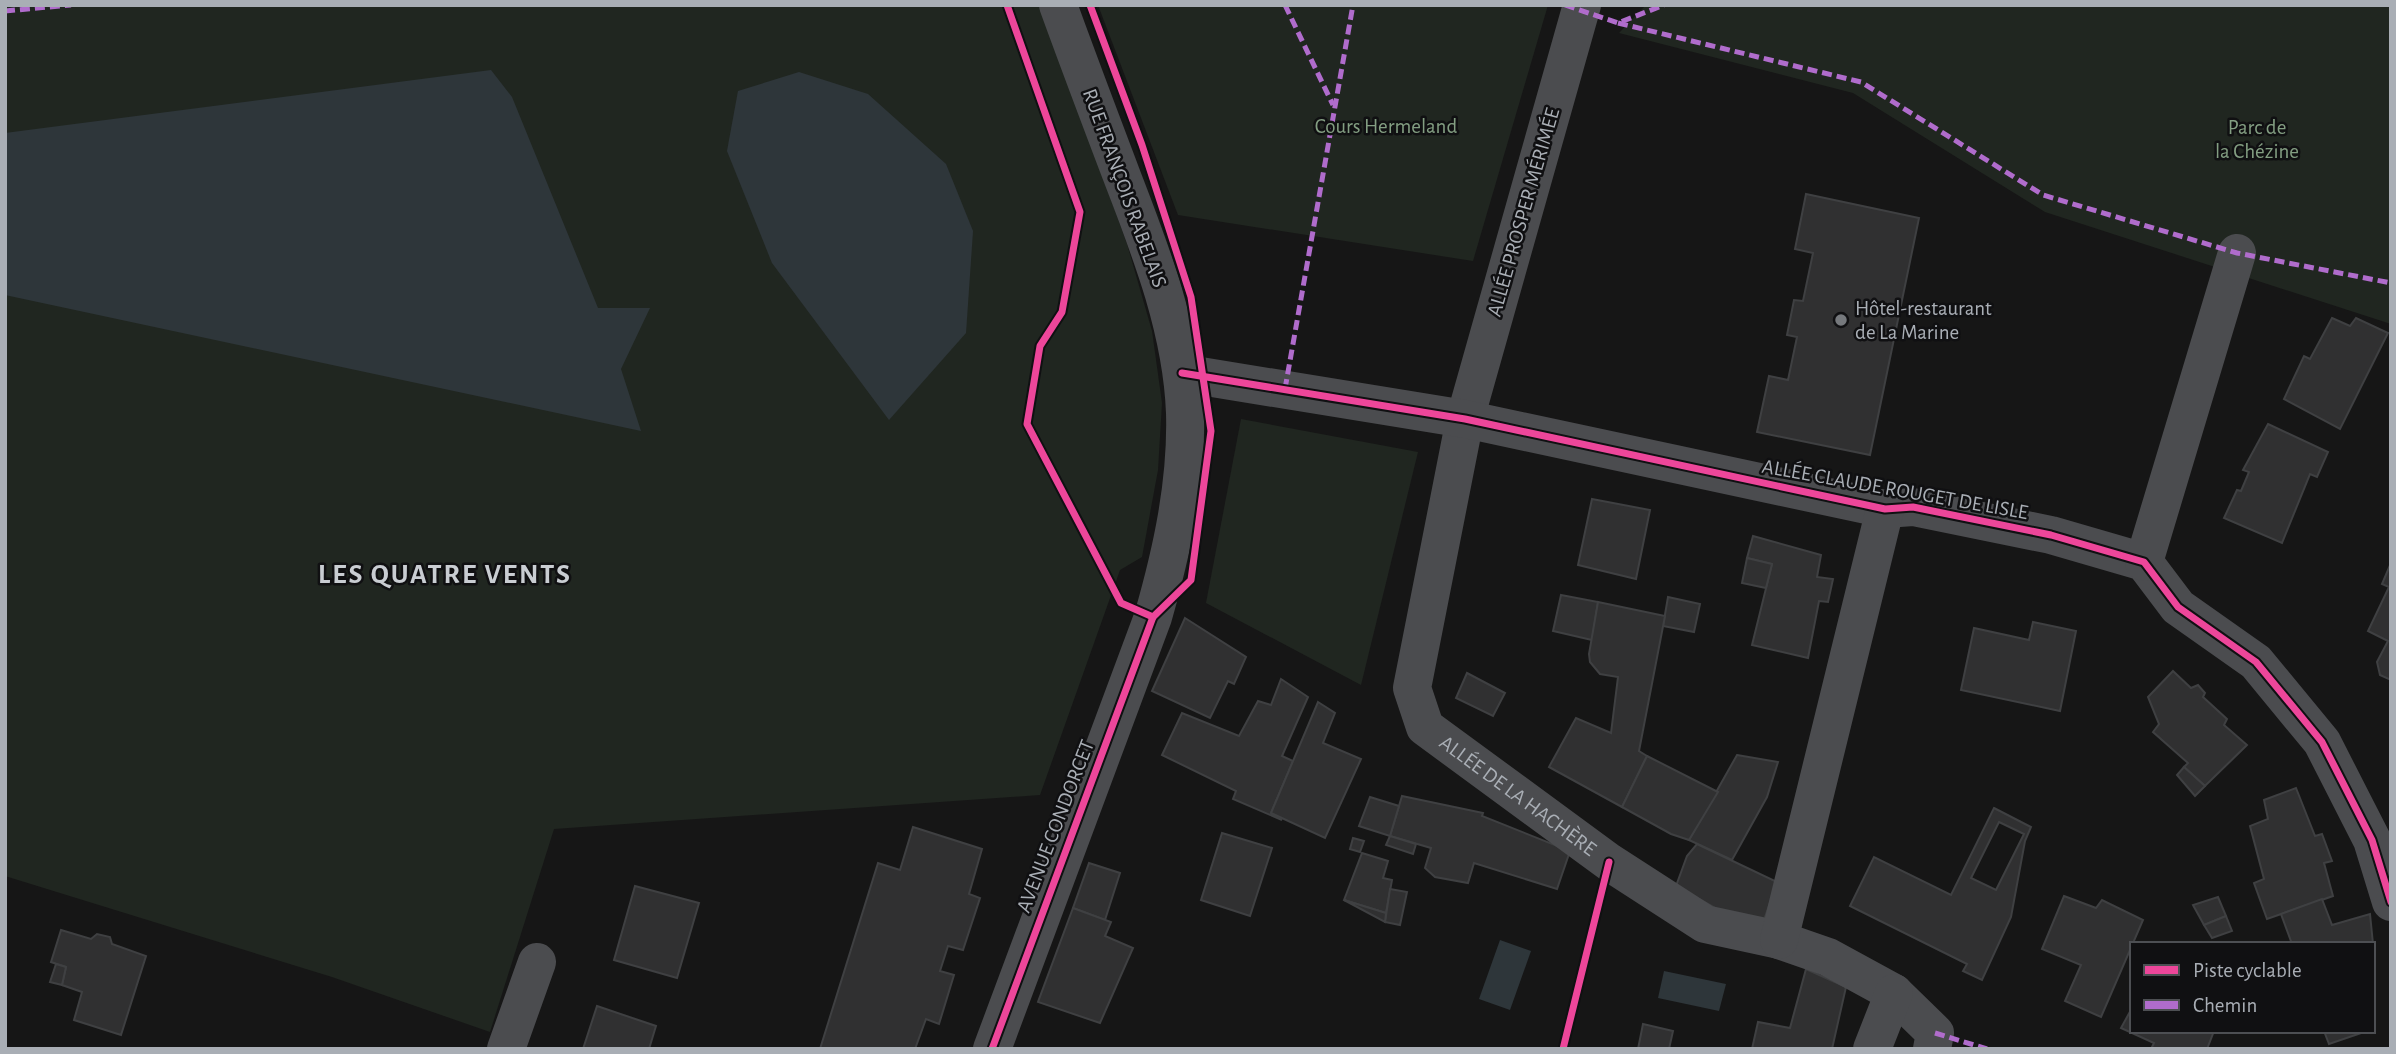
<svg xmlns="http://www.w3.org/2000/svg" width="2396" height="1054" font-family="'Alegreya Sans',sans-serif">
<rect width="100%" height="100%" fill="#161616"/>
<g fill="#202620">
<path d="M 5,5 L 1041,5 L 1127,244 L 1152,331 L 1162,403 L 1158,470 L 1142,557 L 1120,570 L 1040,795 L 554,829 L 490,1032 L 332,977 L 5,876 Z"/>
<path d="M 1098,5 L 1548,5 L 1473,261 L 1178,215 Z"/>
<path d="M 1646,5 L 2391,5 L 2391,324 L 2045,212 L 1853,93 L 1619,33 Z"/>
<path d="M 1241,419 L 1418,452 L 1361,685 L 1206,603 Z"/>
</g>
<g fill="#2e363a">
<path d="M 491,70 L 512,97 L 598,308 L 650,308 L 621,369 L 641,431 L 5,295 L 5,133 Z"/>
<path d="M 799,72 L 868,94 L 946,164 L 973,231 L 966,333 L 889,420 L 772,263 L 727,151 L 738,91 Z"/>
<path d="M 1500,940 L 1531,951 L 1510,1010 L 1479,999 Z"/>
<path d="M 1664,971 L 1726,984 L 1719,1011 L 1658,998 Z"/>
</g>
<g fill="#303031" stroke="#3f4042" stroke-width="2" fill-rule="evenodd">
<path d="M 1806,194 L 1919,218 L 1870,455 L 1757,432 L 1769,376 L 1788,380 L 1797,337 L 1787,335 L 1794,300 L 1803,301 L 1813,253 L 1795,249 Z"/>
<path d="M 2332,318 L 2350,326 L 2356,318 L 2388,333 L 2340,429 L 2284,399 L 2304,356 L 2310,359 Z"/>
<path d="M 2268,424 L 2328,452 L 2317,477 L 2310,474 L 2282,543 L 2224,518 L 2237,490 L 2241,491 L 2249,472 L 2243,470 Z"/>
<path d="M 1592,499 L 1650,510 L 1636,579 L 1578,565 Z"/>
<path d="M 1753,536 L 1821,555 L 1817,577 L 1833,579 L 1828,602 L 1819,601 L 1808,658 L 1752,645 L 1772,564 L 1747,558 Z"/>
<path d="M 1747,558 L 1772,564 L 1766,588 L 1742,583 Z"/>
<path d="M 2391,563 L 2391,680 L 2380,675 L 2377,662 L 2388,641 L 2368,631 L 2389,587 L 2382,584 Z"/>
<path d="M 1561,595 L 1598,602 L 1592,640 L 1553,631 Z"/>
<path d="M 1668,597 L 1700,604 L 1694,632 L 1663,626 Z"/>
<path d="M 1598,602 L 1665,616 L 1639,751 L 1647,756 L 1622,807 L 1549,767 L 1576,718 L 1611,733 L 1618,677 L 1600,674 L 1590,662 L 1589,654 Z"/>
<path d="M 1185,618 L 1246,657 L 1234,684 L 1228,681 L 1210,718 L 1152,691 Z"/>
<path d="M 2033,622 L 2076,631 L 2060,711 L 1961,690 L 1974,628 L 2029,640 Z"/>
<path d="M 2173,671 L 2191,688 L 2198,685 L 2205,693 L 2203,697 L 2227,719 L 2224,725 L 2247,745 L 2205,786 L 2184,767 L 2188,763 L 2153,732 L 2159,724 L 2148,697 Z"/>
<path d="M 1467,673 L 1505,693 L 1493,716 L 1456,698 Z"/>
<path d="M 1281,679 L 1308,697 L 1282,756 L 1293,761 L 1271,813 L 1282,820 L 1233,799 L 1236,791 L 1162,755 L 1182,713 L 1239,736 L 1258,701 L 1271,705 Z"/>
<path d="M 1318,702 L 1335,713 L 1323,743 L 1361,759 L 1325,838 L 1271,813 Z"/>
<path d="M 1737,755 L 1778,762 L 1767,797 L 1732,860 L 1689,840 Z"/>
<path d="M 1647,756 L 1718,792 L 1689,840 L 1671,834 L 1622,807 Z"/>
<path d="M 2184,767 L 2205,786 L 2195,796 L 2177,775 Z"/>
<path d="M 2296,788 L 2315,836 L 2322,834 L 2332,861 L 2324,863 L 2333,896 L 2267,919 L 2254,883 L 2264,879 L 2250,826 L 2268,819 L 2264,800 Z"/>
<path d="M 1402,796 L 1483,813 L 1482,816 L 1570,851 L 1557,889 L 1474,863 L 1468,883 L 1435,877 L 1425,868 L 1431,848 L 1390,836 Z"/>
<path d="M 1370,797 L 1399,806 L 1390,836 L 1359,826 Z"/>
<path d="M 1994,808 L 2031,827 L 2025,841 L 2011,917 L 1982,980 L 1963,971 L 1967,964 L 1850,906 L 1874,857 L 1951,895 ZM 1999,822 L 2024,834 L 1996,890 L 1971,878 Z"/>
<path d="M 913,827 L 982,849 L 969,894 L 980,898 L 963,950 L 948,946 L 940,971 L 954,975 L 939,1024 L 926,1019 L 915,1049 L 820,1049 L 878,863 L 900,870 Z"/>
<path d="M 1222,833 L 1272,848 L 1250,916 L 1201,900 Z"/>
<path d="M 1390,836 L 1416,844 L 1413,854 L 1386,845 Z"/>
<path d="M 1353,838 L 1364,841 L 1360,852 L 1350,849 Z"/>
<path d="M 1697,844 L 1777,882 L 1763,923 L 1719,910 L 1676,886 L 1687,856 Z"/>
<path d="M 1362,853 L 1388,861 L 1383,878 L 1392,880 L 1386,913 L 1344,900 Z"/>
<path d="M 1089,863 L 1120,873 L 1105,920 L 1073,908 Z"/>
<path d="M 635,886 L 699,903 L 677,978 L 614,960 Z"/>
<path d="M 1390,889 L 1407,892 L 1400,925 L 1385,922 Z"/>
<path d="M 2064,896 L 2096,908 L 2102,900 L 2143,920 L 2101,1017 L 2065,1001 L 2081,965 L 2042,949 Z"/>
<path d="M 2218,897 L 2226,916 L 2204,925 L 2193,905 Z"/>
<path d="M 2322,899 L 2332,925 L 2370,914 L 2373,944 L 2292,944 L 2281,914 Z"/>
<path d="M 1344,900 L 1386,913 L 1385,922 Z"/>
<path d="M 1073,908 L 1111,922 L 1105,936 L 1133,948 L 1100,1023 L 1038,1002 Z"/>
<path d="M 2226,916 L 2232,931 L 2212,938 L 2204,925 Z"/>
<path d="M 61,930 L 91,939 L 97,934 L 110,937 L 112,944 L 146,956 L 121,1035 L 74,1020 L 82,992 L 62,985 L 66,967 L 51,962 Z"/>
<path d="M 56,964 L 66,967 L 62,985 L 50,982 Z"/>
<path d="M 1806,969 L 1846,987 L 1832,1049 L 1752,1049 L 1758,1022 L 1790,1028 Z"/>
<path d="M 597,1006 L 656,1026 L 649,1049 L 583,1049 Z"/>
<path d="M 2132,1008 L 2132,1031 L 2214,1031 L 2207,1049 L 2151,1049 L 2154,1043 L 2121,1028 Z"/>
<path d="M 1643,1024 L 1673,1031 L 1669,1049 L 1638,1049 Z"/>
<path d="M 2324,1031 L 2367,1031 L 2329,1044 Z"/>
</g>
<g fill="none" stroke-linecap="round" stroke-linejoin="round">
<g stroke="#4b4c4f" stroke-width="38">
<path id="s1" d="M 1582,5 L 1465,419 L 1412,688 L 1425,727 L 1609,862 L 1705,924 L 1779,940 L 1828,957 L 1894,993 L 1935,1033 L 1932,1049"/>
<path d="M 1182,373 L 1465,419 L 1885,509 L 1913,507 L 2051,535 L 2144,562 L 2178,607 L 2256,662 L 2322,742 L 2372,840 L 2391,902"/>
<path d="M 2144,562 L 2237,253"/>
<path d="M 1779,940 L 1885,509"/>
<path d="M 506,1049 L 537,962"/>
<path d="M 992,1049 L 1153,617 C 1172,551 1187,482 1185,413 C 1182,332 1152,254 1123,179 C 1101,121 1079,63 1058,5"/>
<path d="M 1872,1049 L 1894,993"/>
</g>
<g stroke="#b06ccc" stroke-width="5" stroke-dasharray="10 5" stroke-linecap="butt">
<path d="M 1285,5 L 1333,105"/>
<path d="M 1565,5 L 1618,23 L 1664,5"/>
<path d="M 5,11 L 71,5"/>
<path d="M 1618,23 L 1861,82 L 2043,195 L 2237,253 L 2391,283"/>
<path d="M 1285,389 L 1353,5"/>
<path d="M 1935,1033 L 1987,1049"/>
</g>
<defs>
<g id="cycleway">
<path d="M 1007,5 L 1080,212 L 1062,312 L 1040,346 L 1027,424 L 1121,603 L 1153,617"/>
<path d="M 1182,373 L 1465,419 L 1885,509 L 1913,507 L 2051,535 L 2144,562 L 2178,607 L 2256,662 L 2322,742 L 2372,840 L 2391,902"/>
<path d="M 992,1049 L 1153,617 L 1191,580 L 1211,431 L 1191,297 L 1142,145 L 1090,5"/>
<path d="M 1563,1049 L 1609,862"/>
</g>
</defs>
<use href="#cycleway" stroke="#101012" stroke-width="11"/>
<use href="#cycleway" stroke="#ed469a" stroke-width="7"/>
</g>
<circle fill="#76797d" stroke="#101012" stroke-width="2.5" cx="1841" cy="320" r="7"/>
<g text-anchor="middle" stroke-width="5" stroke-linejoin="round" paint-order="stroke">
<g font-size="21" fill="#839e82" stroke="#101012">
<text x="1386" y="133">Cours Hermeland</text>
<text x="2257" y="134">Parc de<tspan x="2257" dy="24">la Chézine</tspan></text>
</g>
<g font-size="21" fill="#a9aeb5" stroke="#101012">
<text transform="translate(1125 188) rotate(70)" y="7">RUE FRANÇOIS RABELAIS</text>
<text transform="translate(1523 212) rotate(-74)" y="7">ALLÉE PROSPER MÉRIMÉE</text>
<text transform="translate(1895 489) rotate(10)" y="7">ALLÉE CLAUDE ROUGET DE LISLE</text>
<text dy="7" stroke="none"><textPath href="#s1" startOffset="861">ALLÉE DE LA HACHÈRE</textPath></text>
<text transform="translate(1055 826) rotate(-69)" y="7">AVENUE CONDORCET</text>
</g>
<g font-size="21" fill="#a9aeb5" stroke="#101012" text-anchor="start">
<text x="1855" y="315">Hôtel-restaurant<tspan x="1855" dy="24">de La Marine</tspan></text>
</g>
<g font-size="28" font-weight="bold" letter-spacing="2" fill="#c9cdd2" stroke="#101012">
<text x="445" y="583">LES QUATRE VENTS</text>
</g>
</g>
<rect width="2396" height="1054" fill="none" stroke="#a9aeb5" stroke-width="14"/>
<rect x="2130" y="942" width="245" height="91" fill="#101012" stroke="#4d4f53" stroke-width="2"/>
<rect x="2144" y="965" width="35" height="10" fill="#ed469a" stroke="#4d4f53" stroke-width="2"/>
<text x="2193" y="977" font-size="21" fill="#a9aeb5">Piste cyclable</text>
<rect x="2144" y="1000" width="35" height="10" fill="#b06ccc" stroke="#4d4f53" stroke-width="2"/>
<text x="2193" y="1012" font-size="21" fill="#a9aeb5">Chemin</text>
</svg>
